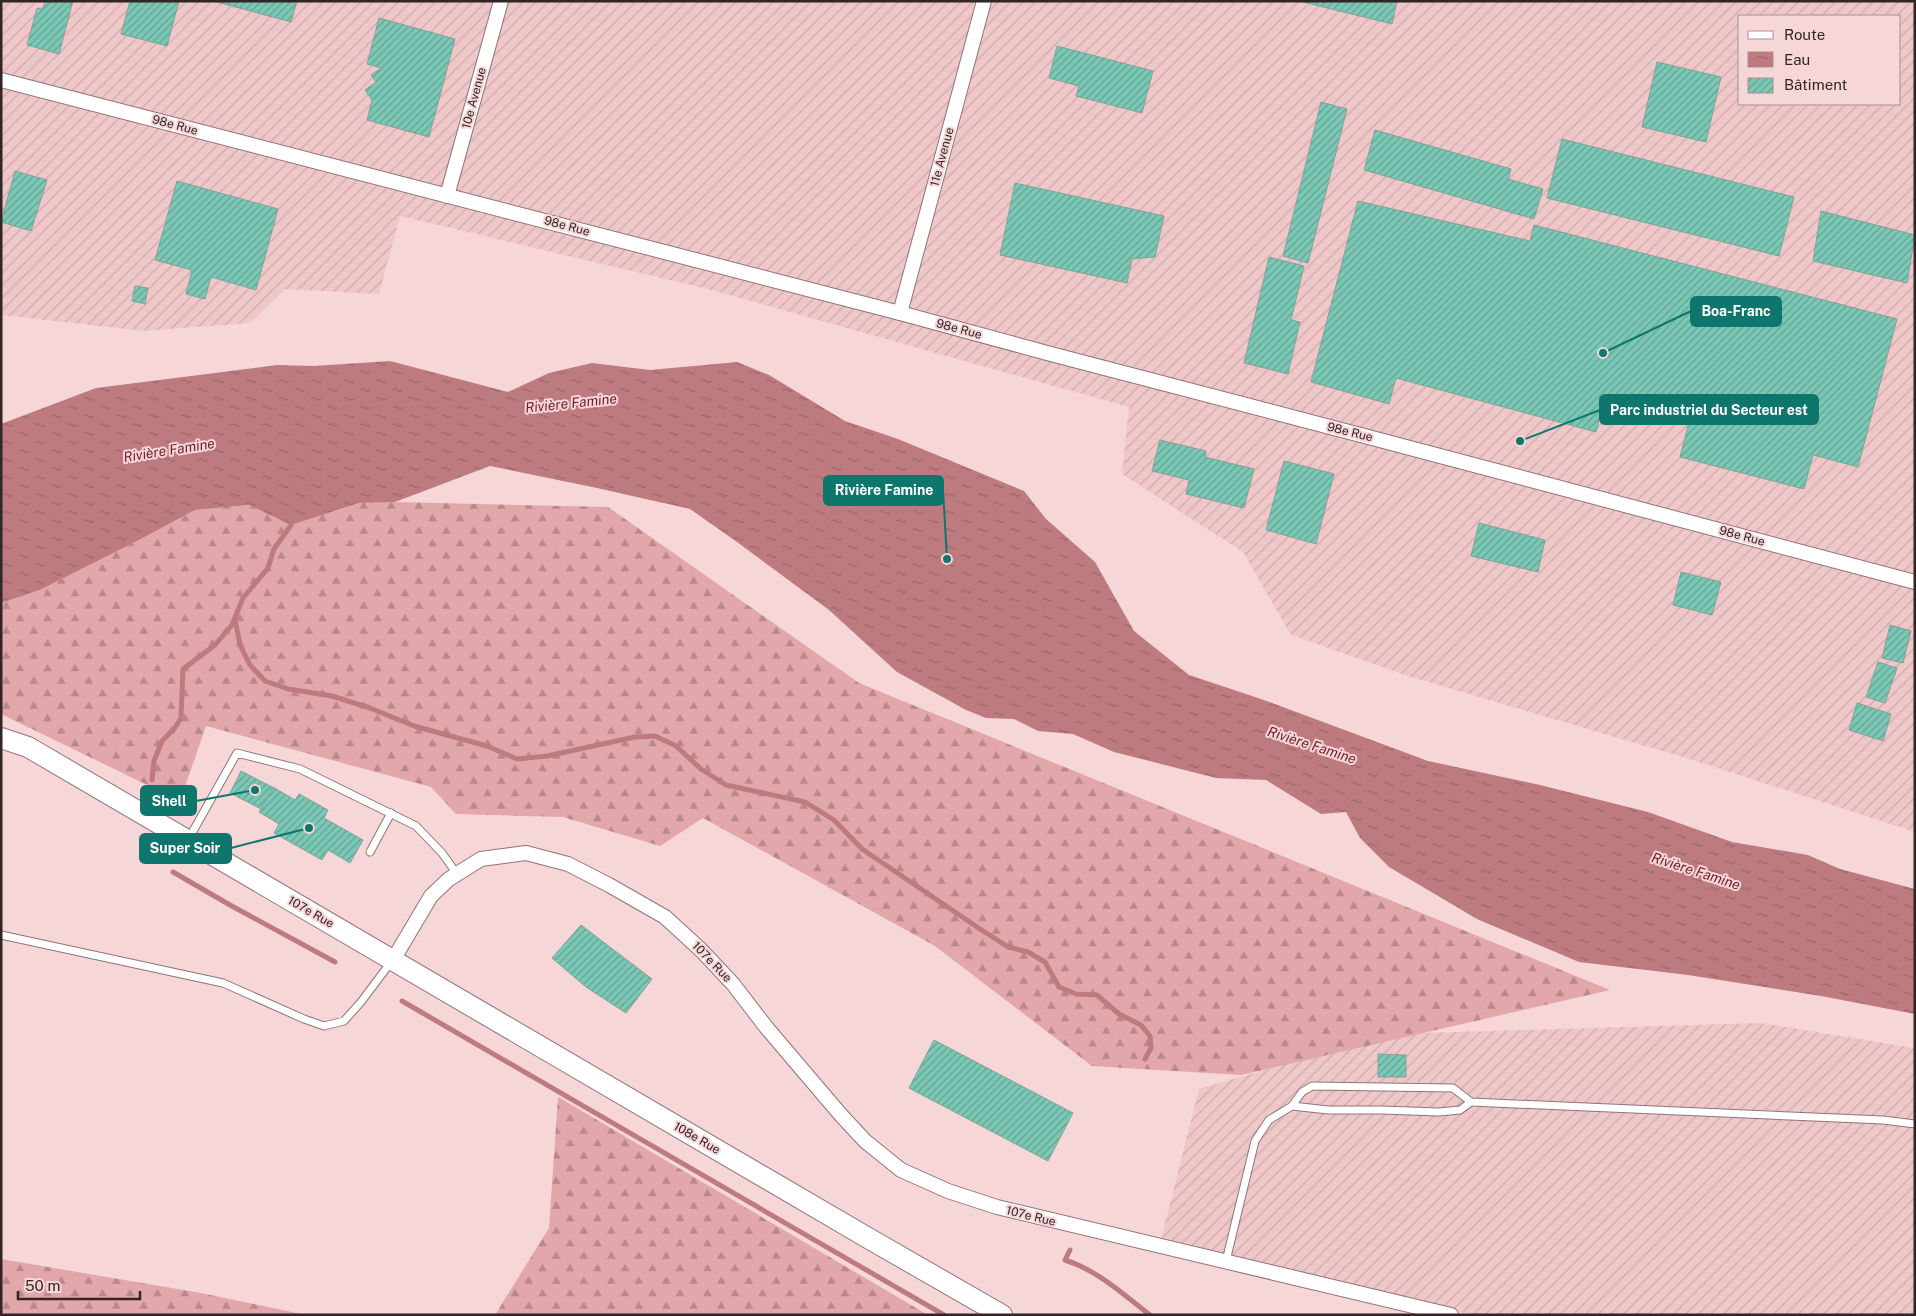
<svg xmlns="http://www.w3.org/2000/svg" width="1916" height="1316" font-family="'Public Sans',sans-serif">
<defs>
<pattern id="industrial-furrows" width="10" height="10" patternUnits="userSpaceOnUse" patternTransform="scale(1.25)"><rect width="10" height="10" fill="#efc7c9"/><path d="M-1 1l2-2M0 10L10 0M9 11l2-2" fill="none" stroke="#cdabac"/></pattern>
<pattern id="forest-firs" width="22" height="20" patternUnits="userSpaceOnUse" patternTransform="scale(1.25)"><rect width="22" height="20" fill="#e2a7ab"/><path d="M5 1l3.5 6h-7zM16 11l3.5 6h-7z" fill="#b8888b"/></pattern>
<pattern id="water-ripples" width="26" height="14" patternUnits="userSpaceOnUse" patternTransform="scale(1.25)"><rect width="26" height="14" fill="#bd7b80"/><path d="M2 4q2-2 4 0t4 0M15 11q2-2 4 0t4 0" fill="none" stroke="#9a6569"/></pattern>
<pattern id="building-hatch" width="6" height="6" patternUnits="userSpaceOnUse" patternTransform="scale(1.25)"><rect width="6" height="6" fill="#7ac8b5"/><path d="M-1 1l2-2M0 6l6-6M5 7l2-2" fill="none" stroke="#65a293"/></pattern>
</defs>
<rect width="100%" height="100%" fill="#f7d6d8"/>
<g fill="url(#industrial-furrows)" fill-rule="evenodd">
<path d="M 1,1 L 1915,1 L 1915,832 L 1690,759 L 1411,677 L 1291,635 L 1243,552 L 1122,474 L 1129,407 L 708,289 L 400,216 L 379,294 L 285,289 L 250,323 L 143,331 L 1,315 ZM 1740,16 L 1900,16 L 1900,104 L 1740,104 Z"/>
<path d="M 1761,1023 L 1915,1048 L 1915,1315 L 1474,1315 L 1160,1243 L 1199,1089 L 1386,1034 Z"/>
</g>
<g fill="url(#forest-firs)">
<path d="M 395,502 L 608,507 L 859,683 L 1610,990 L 1241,1075 L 1092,1066 L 935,946 L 703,818 L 660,846 L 563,817 L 456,814 L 431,787 L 206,726 L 180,801 L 1,714 L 1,603 L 40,590 L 139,540 L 195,510 L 249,505 L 291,525 L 359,503 Z"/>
<path d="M 558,1097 L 928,1315 L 495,1315 L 549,1228 Z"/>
<path d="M 1,1259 L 201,1293 L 306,1315 L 1,1315 Z"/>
</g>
<path fill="url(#water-ripples)" d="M 390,361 L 508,392 L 549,373 L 592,363 L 650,370 L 737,362 L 769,375 L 845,421 L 898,439 L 1024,491 L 1046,519 L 1095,562 L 1134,631 L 1189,675 L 1261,699 L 1428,761 L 1540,785 L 1648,812 L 1732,842 L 1808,855 L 1840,869 L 1915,889 L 1915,1014 L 1821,996 L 1688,975 L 1579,962 L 1477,919 L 1389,867 L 1360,838 L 1346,812 L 1321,814 L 1266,780 L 1216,778 L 1114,752 L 1073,734 L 1038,731 L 1014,719 L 986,718 L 966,710 L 897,672 L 829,610 L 737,542 L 690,509 L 597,488 L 490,466 L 395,502 L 359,503 L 291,525 L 249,505 L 195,510 L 139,540 L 40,590 L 1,603 L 1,424 L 96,388 L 277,365 L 314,366 Z"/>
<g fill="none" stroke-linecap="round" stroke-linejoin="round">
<g stroke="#bd7b80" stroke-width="5">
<path d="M 235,619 L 240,645 L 250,665 L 265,681 L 288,689 L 332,696 L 370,708 L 414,726 L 487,746 L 517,759 L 547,756 L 635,737 L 655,736 L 676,746 L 701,769 L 726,785 L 805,802 L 834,820 L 862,849 L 980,929 L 1008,947 L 1028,952 L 1045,962 L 1059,987 L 1076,994 L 1097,995 L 1119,1014 L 1141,1025 L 1150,1036 L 1151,1048 L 1145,1059"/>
<path d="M 152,780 L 154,761 L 162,741 L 174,729 L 181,718 L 183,669 L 215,645 L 232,625 L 243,598 L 268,568 L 274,549 L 291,525 L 291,519"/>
<path d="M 173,872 L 230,905 L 335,962"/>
<path d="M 402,1001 L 944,1315"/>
<path d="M 1070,1250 L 1065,1260 C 1097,1270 1124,1295 1150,1315"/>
</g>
</g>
<g fill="url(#building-hatch)" stroke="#84a299">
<path d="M 45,1 L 73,1 L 59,54 L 27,45 L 37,8 L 43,9 Z"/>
<path d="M 130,1 L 179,1 L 167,46 L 121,34 Z"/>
<path d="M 213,1 L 297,1 L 291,22 Z"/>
<path d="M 1299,1 L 1397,1 L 1392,24 Z"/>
<path d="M 379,18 L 455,39 L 429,137 L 367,120 L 372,100 L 365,90 L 376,82 L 371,75 L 381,68 L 367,64 Z"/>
<path d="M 1057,46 L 1153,71 L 1142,113 L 1076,96 L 1079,86 L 1049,78 Z"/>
<path d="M 1657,62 L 1721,77 L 1706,142 L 1642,127 Z"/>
<path d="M 1321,102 L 1347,109 L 1308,263 L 1283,256 Z"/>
<path d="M 1375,130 L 1511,169 L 1508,179 L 1543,189 L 1534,219 L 1364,170 Z"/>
<path d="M 1562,139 L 1794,197 L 1779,256 L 1547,198 Z"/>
<path d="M 15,171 L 47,180 L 31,231 L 1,222 Z"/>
<path d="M 177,181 L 278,209 L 256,290 L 211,277 L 205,299 L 186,294 L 192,270 L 155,260 Z"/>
<path d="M 1015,183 L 1164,216 L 1155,257 L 1132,259 L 1127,283 L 1000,255 Z"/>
<path d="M 1358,201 L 1530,241 L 1534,225 L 1897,319 L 1858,467 L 1813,455 L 1804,489 L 1680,457 L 1690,418 L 1605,396 L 1596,432 L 1396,378 L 1389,404 L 1311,382 Z"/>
<path d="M 1821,211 L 1915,235 L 1907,283 L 1813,261 Z"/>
<path d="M 1269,257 L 1304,266 L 1291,320 L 1300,322 L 1288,374 L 1244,363 Z"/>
<path d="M 135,286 L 148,288 L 145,304 L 132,301 Z"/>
<path d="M 1160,440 L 1206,451 L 1205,457 L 1254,469 L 1244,508 L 1186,494 L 1189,480 L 1152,471 Z"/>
<path d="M 1284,461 L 1334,474 L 1316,544 L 1266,530 Z"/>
<path d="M 1479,523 L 1545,540 L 1538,572 L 1471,556 Z"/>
<path d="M 1681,572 L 1721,582 L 1712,615 L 1673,605 Z"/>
<path d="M 1890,625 L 1911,631 L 1903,663 L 1882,658 Z"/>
<path d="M 1878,662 L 1897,668 L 1885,703 L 1866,697 Z"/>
<path d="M 1857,703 L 1891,714 L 1883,741 L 1849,730 Z"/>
<path d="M 241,771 L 276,789 L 265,811 L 230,793 Z"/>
<path d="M 273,787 L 295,800 L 299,794 L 328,810 L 324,818 L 363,840 L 350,863 L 328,850 L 322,860 L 274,833 L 279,824 L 259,812 Z"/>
<path d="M 581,925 L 652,979 L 626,1013 L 586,987 L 552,958 Z"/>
<path d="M 934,1040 L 1073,1113 L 1048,1161 L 909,1088 Z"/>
<path d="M 1378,1054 L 1406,1055 L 1406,1077 L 1378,1077 Z"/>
</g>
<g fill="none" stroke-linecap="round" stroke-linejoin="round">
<defs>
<g id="service">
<path d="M 188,840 L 237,753 L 300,769 L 416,826 L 442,853 L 457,874"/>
<path d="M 370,852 L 391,813"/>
<path d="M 1,935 L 223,983 L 304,1019 L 324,1026 L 344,1021 L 361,1002 L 391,962"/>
<path d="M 1292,1106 L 1328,1110 L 1382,1110 L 1439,1112 L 1460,1110 L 1471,1102"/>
<path d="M 1226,1261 L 1255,1141 L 1269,1120 L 1292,1106 L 1302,1092 L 1312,1086 L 1453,1088 L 1471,1102 L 1883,1120 L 1915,1124"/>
</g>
<g id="minor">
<path d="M 1,80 L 900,313 L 1047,353 L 1372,438 L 1915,582"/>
<path d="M 447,196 L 501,1"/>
<path d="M 900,313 L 984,1"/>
<path d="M 393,960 L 431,896 L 449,879 L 481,859 L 526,853 L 568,864 L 609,885 L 665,917 L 701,950 L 733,984 L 766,1027 L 840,1114 L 865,1141 L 901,1170 L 948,1191 L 997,1207 L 1451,1315"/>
</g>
<path id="secondary" d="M 1,738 L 28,747 L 868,1238 L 1002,1315"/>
</defs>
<use href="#service" stroke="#907476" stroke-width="9"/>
<use href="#minor" stroke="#907476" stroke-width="16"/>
<use href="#secondary" stroke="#907476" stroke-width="22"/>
<use href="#service" stroke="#fff" stroke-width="7"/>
<use href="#minor" stroke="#fff" stroke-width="14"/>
<use href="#secondary" stroke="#fff" stroke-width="20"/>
</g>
<g text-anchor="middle" stroke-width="4" stroke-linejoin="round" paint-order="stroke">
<g font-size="12" fill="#312526" stroke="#f7d6d8">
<text transform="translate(474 98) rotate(-75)" y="4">10e Avenue</text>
<text transform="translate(175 125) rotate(15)" y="4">98e Rue</text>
<text transform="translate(942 157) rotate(-75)" y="4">11e Avenue</text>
<text transform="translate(567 226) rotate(15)" y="4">98e Rue</text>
<text transform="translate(959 329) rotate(15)" y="4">98e Rue</text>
<text transform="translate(1350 432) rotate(14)" y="4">98e Rue</text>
<text transform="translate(1742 536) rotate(15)" y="4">98e Rue</text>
<text transform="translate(311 912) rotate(30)" y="4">107e Rue</text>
<text transform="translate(712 962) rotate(46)" y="4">107e Rue</text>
<text transform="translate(697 1138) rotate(30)" y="4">108e Rue</text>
<text transform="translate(1031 1216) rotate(14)" y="4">107e Rue</text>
</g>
<g font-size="14" font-style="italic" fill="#6d1d2b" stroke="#f7d6d8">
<text transform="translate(571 403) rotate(-6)" y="5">Rivière Famine</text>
<text transform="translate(169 450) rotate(-9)" y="5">Rivière Famine</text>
<text transform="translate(1312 745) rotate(18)" y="5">Rivière Famine</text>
<text transform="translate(1696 871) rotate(18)" y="5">Rivière Famine</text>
</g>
</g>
<path fill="none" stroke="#0f766e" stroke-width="2" d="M1603 353L1691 311M1520 441L1600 410M947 559L943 490M255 790L196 801M309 828L231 848"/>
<g fill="#0f766e" stroke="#f7d6d8" stroke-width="2">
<circle cx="1603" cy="353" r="5"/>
<circle cx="1520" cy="441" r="5"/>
<circle cx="947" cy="559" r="5"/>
<circle cx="255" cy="790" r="5"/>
<circle cx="309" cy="828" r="5"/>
</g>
<g fill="#0f766e" stroke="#0f766e" stroke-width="2">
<rect x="1691" y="297" width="90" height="29" rx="5"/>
<rect x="1600" y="395" width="218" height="29" rx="5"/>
<rect x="824" y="476" width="119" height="29" rx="5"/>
<rect x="141" y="786" width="55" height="29" rx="5"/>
<rect x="140" y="834" width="91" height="29" rx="5"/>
</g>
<g font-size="14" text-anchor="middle" font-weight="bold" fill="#fff">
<text x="1736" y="316">Boa-Franc</text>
<text x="1709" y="415">Parc industriel du Secteur est</text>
<text x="884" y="495">Rivière Famine</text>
<text x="169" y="806">Shell</text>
<text x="185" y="853">Super Soir</text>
</g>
<rect width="1916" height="1316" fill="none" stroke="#312526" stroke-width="5"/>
<rect x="1738" y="15" width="162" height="90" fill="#f7d6d8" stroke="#a88f91"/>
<rect x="1748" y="31" width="25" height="8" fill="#ffffff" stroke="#a88f91"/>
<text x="1784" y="40" font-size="15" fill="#312526">Route</text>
<rect x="1748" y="52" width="25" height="15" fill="url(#water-ripples)" stroke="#a88f91"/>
<text x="1784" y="65" font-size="15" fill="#312526">Eau</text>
<rect x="1748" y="78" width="25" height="15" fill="url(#building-hatch)" stroke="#a88f91"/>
<text x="1784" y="90" font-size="15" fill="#312526">Bâtiment</text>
<path d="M18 1291v8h122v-8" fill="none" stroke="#312526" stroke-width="2.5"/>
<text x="25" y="1291" font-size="15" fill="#312526" stroke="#f7d6d8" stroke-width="4" paint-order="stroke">50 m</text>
</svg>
